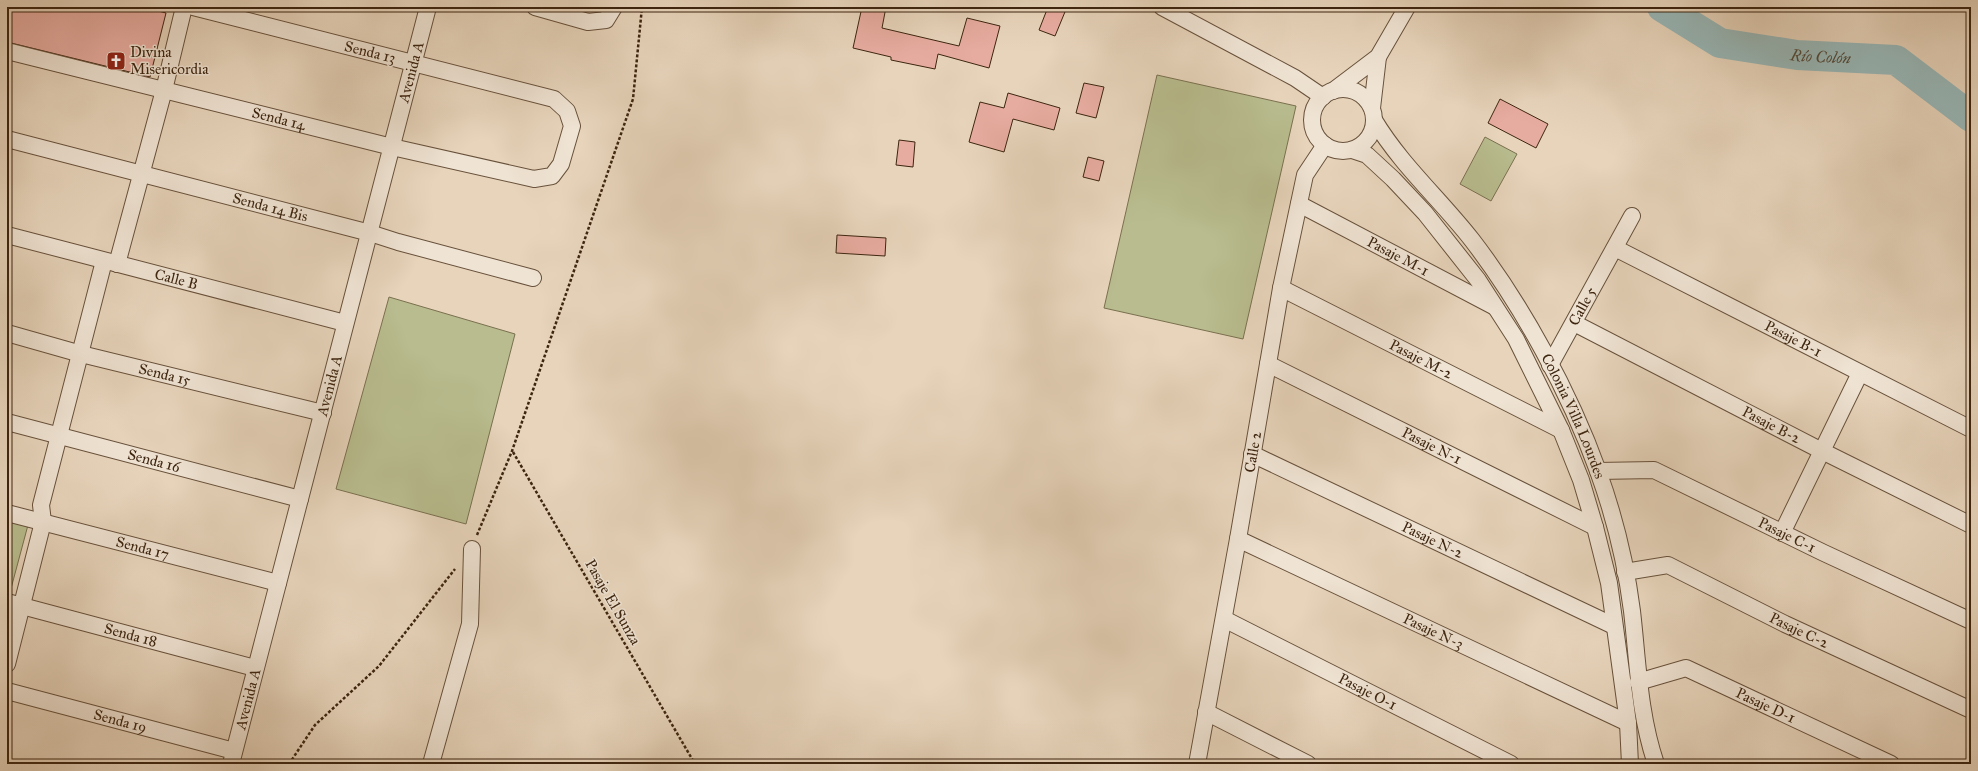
<svg xmlns="http://www.w3.org/2000/svg" width="1978" height="771" font-family="'IM FELL Great Primer',serif">
<rect width="100%" height="100%" fill="#e7d4bb"/>
<filter id="stains"><feTurbulence type="fractalNoise" baseFrequency=".005" numOctaves="4"/><feColorMatrix values="0 0 0 0 .2 0 0 0 0 .09 0 0 0 0 .02 0 0 0 .5 -.17"/></filter>
<radialGradient id="worn" r=".72"><stop offset=".6" stop-color="#630" stop-opacity="0"/><stop offset="1" stop-color="#630" stop-opacity=".3"/></radialGradient>
<g fill="#b8bc8e" stroke="#7a704f">
<path d="M 1157,75 L 1296,106 L 1243,339 L 1104,308 Z"/>
<path d="M 1485,137 L 1517,154 L 1491,201 L 1460,184 Z"/>
<path d="M 389,297 L 515,334 L 466,524 L 336,489 Z"/>
<path d="M 7,520 L 28,525 L 9,596 L 7,595 Z"/>
</g>
<g fill="none" stroke-linecap="round" stroke-linejoin="round">
<path stroke="#98b7b7" stroke-width="30" id="s1" d="M 1662,7 L 1720,43 L 1797,55 L 1896,60 L 1971,117"/>
</g>
<g fill="#e7aca0" stroke="#3d2510">
<path d="M 7,7 L 143,7 L 166,13 L 150,77 L 7,42 Z"/>
<path d="M 862,7 L 886,7 L 882,28 L 959,46 L 967,18 L 1000,26 L 989,68 L 938,54 L 935,69 L 891,60 L 891,57 L 853,48 Z"/>
<path d="M 1048,7 L 1067,7 L 1055,36 L 1039,30 Z"/>
<path d="M 1084,83 L 1104,87 L 1096,118 L 1076,113 Z"/>
<path d="M 1008,93 L 1060,108 L 1054,130 L 1013,119 L 1004,152 L 969,142 L 980,102 L 1004,108 Z"/>
<path d="M 1500,99 L 1548,124 L 1536,148 L 1488,123 Z"/>
<path d="M 899,140 L 915,142 L 913,167 L 896,165 Z"/>
<path d="M 1088,157 L 1104,161 L 1099,181 L 1083,177 Z"/>
<path d="M 837,235 L 886,238 L 885,256 L 836,253 Z"/>
</g>
<g fill="none" stroke-linecap="round" stroke-linejoin="round">
<defs>
<g id="street">
<path d="M 535,7 L 588,22 L 606,20 L 614,7"/>
<path d="M 1162,7 L 1295,78 L 1323,97"/>
<path id="s2" d="M 7,51 L 392,147 L 534,179 L 552,176 L 561,164 L 572,126 L 567,111 L 554,99 L 193,7"/>
<circle cx="1343" cy="120" r="31"/>
<path d="M 1333,91 L 1378,57 L 1407,7"/>
<path d="M 1372,108 L 1378,57"/>
<path id="s3" d="M 1374,120 C 1401,165 1440,199 1472,240 C 1522,305 1570,393 1598,471 C 1614,515 1626,564 1632,611 C 1638,663 1639,714 1656,764"/>
<path id="s4" d="M 7,139 L 370,233 L 398,242 L 533,278"/>
<path d="M 1352,150 L 1367,155 L 1393,179 L 1425,213 L 1478,280 L 1516,339 L 1561,430 L 1581,480 L 1595,527 L 1609,583 L 1628,723 L 1630,764"/>
<path id="s5" d="M 1299,204 L 1495,307"/>
<path id="s6" d="M 7,235 L 345,323"/>
<path id="s7" d="M 1615,248 L 1971,429"/>
<path d="M 117,264 L 164,90 L 184,7"/>
<path id="s8" d="M 1281,288 L 1561,430"/>
<path id="s9" d="M 1574,323 L 1822,451 L 1971,525"/>
<path id="s10" d="M 7,333 L 81,354 L 323,413"/>
<path id="s11" d="M 1268,364 L 1595,527"/>
<path id="s12" d="M 1550,365 L 1632,216"/>
<path id="s13" d="M 7,422 L 300,499"/>
<path id="s14" d="M 1252,454 L 1614,626"/>
<path id="s15" d="M 1598,471 L 1654,470 L 1824,553 L 1971,621"/>
<path id="s16" d="M 7,513 L 278,583"/>
<path d="M 1782,533 L 1860,373"/>
<path id="s17" d="M 1238,539 L 1628,723"/>
<path id="s18" d="M 1625,572 L 1668,565 L 1785,624 L 1971,710"/>
<path id="s19" d="M 7,602 L 255,668"/>
<path id="s20" d="M 1224,619 L 1511,764"/>
<path d="M 7,664 L 43,522 L 41,505 L 104,261"/>
<path id="s21" d="M 1638,682 L 1686,668 L 1891,764"/>
<path id="s22" d="M 7,691 L 234,751"/>
<path d="M 1206,712 L 1308,764"/>
<path id="s23" d="M 231,764 L 428,7"/>
<path d="M 431,764 L 470,624 L 472,549"/>
<path id="s24" d="M 1197,764 L 1238,539 L 1281,288 L 1305,175 L 1325,145"/>
</g>
</defs>
<use href="#street" stroke="#68513b" stroke-width="18"/>
<g stroke="#3d2510" stroke-width="2.5" stroke-dasharray="3 2" stroke-linecap="butt">
<path d="M 513,452 L 695,764"/>
<path d="M 477,535 L 512,451 L 633,99 L 642,7"/>
<path d="M 289,764 L 315,725 L 379,666 L 455,569"/>
</g>
<use href="#street" stroke="#efe3d3" stroke-width="16"/>
</g>
<defs>
<symbol id="church-square" viewBox="-11 -11 22 22"><rect x="-9" y="-9" width="18" height="18" rx="4" fill="#8f2418" stroke="#efe3d3"/><path d="M-1.2-6h2.4v3.5h3.3v2.4h-3.3V6h-2.4V-.1h-3.3v-2.4h3.3Z" fill="#fff"/></symbol>
</defs>
<g fill-rule="evenodd">
<use href="#church-square" x="105" y="50" width="22" height="22"/>
</g>
<g text-anchor="middle" stroke-width="3" stroke-linejoin="round" paint-order="stroke">
<g font-size="15" fill="#3d2510" stroke="#efe3d3" text-anchor="start">
<text x="130" y="57">Divina<tspan x="130" dy="17">Misericordia</tspan></text>
</g>
<g font-size="15" fill="#3d2510" stroke="#efe3d3">
<text transform="translate(370 52) rotate(14)" y="5">Senda 13</text>
<text dy="5" stroke="none"><textPath href="#s23" startOffset="715">Avenida A</textPath></text>
<text dy="5" stroke="none"><textPath href="#s2" startOffset="280">Senda 14</textPath></text>
<text dy="5" stroke="none"><textPath href="#s4" startOffset="272">Senda 14 Bis</textPath></text>
<text dy="5" stroke="none"><textPath href="#s5" startOffset="112">Pasaje M-1</textPath></text>
<text dy="5" stroke="none"><textPath href="#s6" startOffset="175">Calle B</textPath></text>
<text dy="5" stroke="none"><textPath href="#s12" startOffset="67">Calle 5</textPath></text>
<text dy="5" stroke="none"><textPath href="#s7" startOffset="200">Pasaje B-1</textPath></text>
<text dy="5" stroke="none"><textPath href="#s8" startOffset="157">Pasaje M-2</textPath></text>
<text dy="5" stroke="none"><textPath href="#s10" startOffset="163">Senda 15</textPath></text>
<text dy="5" stroke="none"><textPath href="#s23" startOffset="391">Avenida A</textPath></text>
<text dy="5" stroke="none"><textPath href="#s3" startOffset="359">Colonia Villa Lourdes</textPath></text>
<text dy="5" stroke="none"><textPath href="#s9" startOffset="222">Pasaje B-2</textPath></text>
<text dy="5" stroke="none"><textPath href="#s11" startOffset="183">Pasaje N-1</textPath></text>
<text dy="5" stroke="none"><textPath href="#s24" startOffset="317">Calle 2</textPath></text>
<text dy="5" stroke="none"><textPath href="#s13" startOffset="152">Senda 16</textPath></text>
<text dy="5" stroke="none"><textPath href="#s15" startOffset="204">Pasaje C-1</textPath></text>
<text dy="5" stroke="none"><textPath href="#s14" startOffset="200">Pasaje N-2</textPath></text>
<text dy="5" stroke="none"><textPath href="#s16" startOffset="140">Senda 17</textPath></text>
<text transform="translate(613 602) rotate(60)" y="5">Pasaje El Sunza</text>
<text dy="5" stroke="none"><textPath href="#s18" startOffset="190">Pasaje C-2</textPath></text>
<text dy="5" stroke="none"><textPath href="#s17" startOffset="216">Pasaje N-3</textPath></text>
<text dy="5" stroke="none"><textPath href="#s19" startOffset="128">Senda 18</textPath></text>
<text dy="5" stroke="none"><textPath href="#s20" startOffset="161">Pasaje O-1</textPath></text>
<text dy="5" stroke="none"><textPath href="#s23" startOffset="67">Avenida A</textPath></text>
<text dy="5" stroke="none"><textPath href="#s21" startOffset="138">Pasaje D-1</textPath></text>
<text dy="5" stroke="none"><textPath href="#s22" startOffset="117">Senda 19</textPath></text>
</g>
<g font-size="16" font-style="italic" fill="#544a3a" stroke="#efe3d3">
<text dy="6" stroke="none"><textPath href="#s1" startOffset="170">Río Colón</textPath></text>
</g>
</g>
<rect width="1978" height="771" fill="none" stroke="#e7d4bb" stroke-width="24"/>
<rect x="8" y="8" width="1962" height="755" fill="none" stroke="#3d2510" stroke-width="2"/>
<rect x="12" y="12" width="1954" height="747" fill="none" stroke="#3d2510"/>
<rect width="100%" height="100%" filter="url(#stains)"/>
<rect width="100%" height="100%" fill="url(#worn)"/>
</svg>
